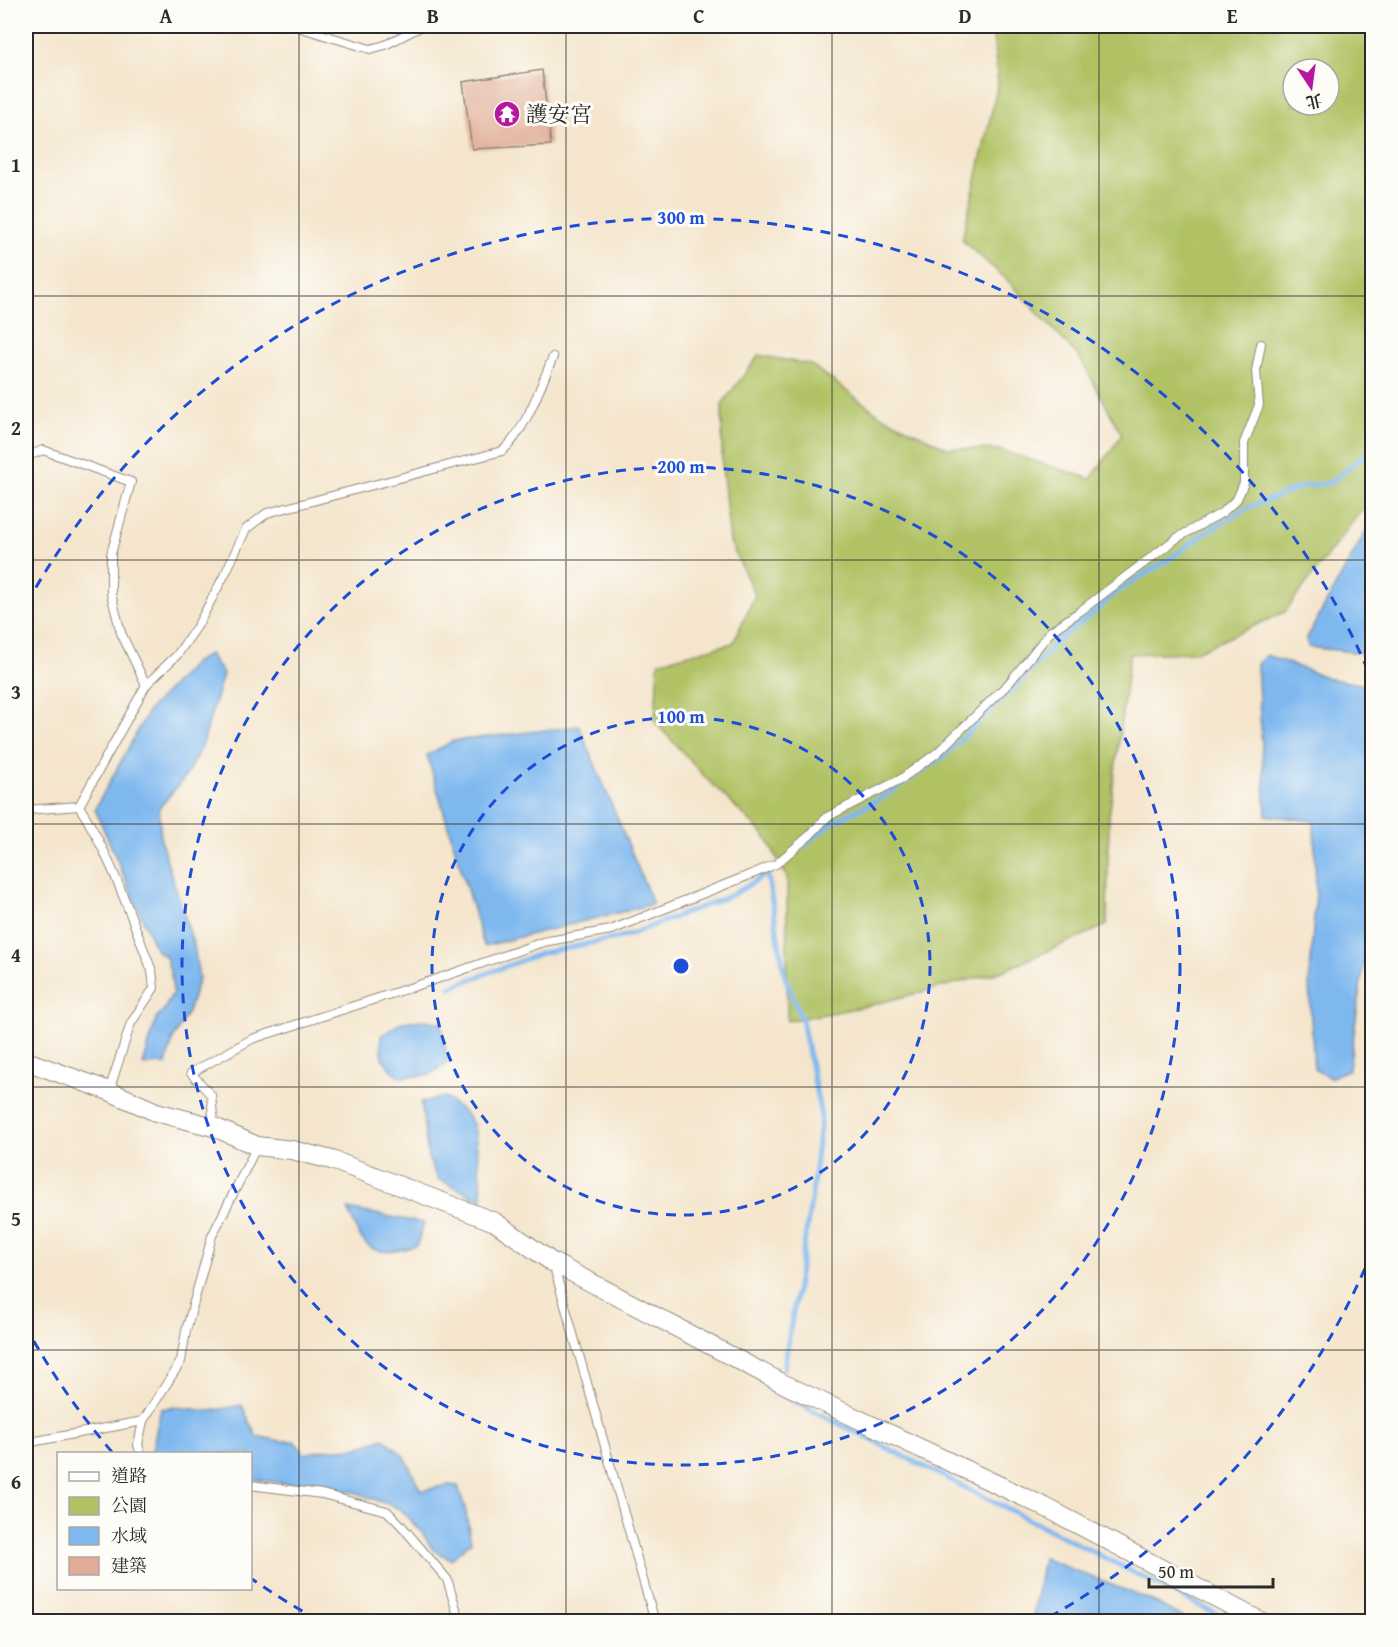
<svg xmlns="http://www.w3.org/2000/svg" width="1398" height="1647" font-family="'Gentium Book Plus','Noto Serif TC',serif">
<rect width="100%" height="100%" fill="#fdfcf7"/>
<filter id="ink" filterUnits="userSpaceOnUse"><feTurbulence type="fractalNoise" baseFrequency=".0167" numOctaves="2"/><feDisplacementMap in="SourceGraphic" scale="12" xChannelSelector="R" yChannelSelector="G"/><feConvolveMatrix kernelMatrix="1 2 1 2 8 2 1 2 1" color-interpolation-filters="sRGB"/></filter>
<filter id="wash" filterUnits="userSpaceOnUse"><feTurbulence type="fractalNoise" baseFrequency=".008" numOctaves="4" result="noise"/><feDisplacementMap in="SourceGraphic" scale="24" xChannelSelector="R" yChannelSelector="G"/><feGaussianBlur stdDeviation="1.35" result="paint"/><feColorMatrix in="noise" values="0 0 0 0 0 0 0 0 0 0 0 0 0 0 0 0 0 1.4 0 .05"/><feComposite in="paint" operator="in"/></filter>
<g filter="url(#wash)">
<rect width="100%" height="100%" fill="#f4e5cc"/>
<path fill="#b1c265" stroke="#6e7648" stroke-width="1.5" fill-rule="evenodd" d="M 992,26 L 1372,26 L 1372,504 L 1360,512 L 1285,612 L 1196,652 L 1130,654 L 1109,817 L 1107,925 L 1000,972 L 867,1006 L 787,1021 L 787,877 L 765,836 L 704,776 L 655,722 L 658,662 L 733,643 L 755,595 L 730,542 L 722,466 L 722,404 L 759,355 L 811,365 L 880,415 L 947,448 L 1000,450 L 1091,479 L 1122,435 L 1080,358 L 1006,279 L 962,240 L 998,84 ZM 1293,69 L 1329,69 L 1329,105 L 1293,105 Z"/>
<g fill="#7eb8ef" stroke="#54728d" stroke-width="1.5">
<path d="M 1372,520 L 1372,654 L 1308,647 L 1307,638 Z"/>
<path d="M 209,654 L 223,674 L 202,746 L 185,777 L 159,808 L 161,842 L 194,946 L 199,978 L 188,1012 L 173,1039 L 166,1064 L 143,1065 L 156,1019 L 164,1010 L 173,992 L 171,975 L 166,957 L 156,950 L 95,809 L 149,710 L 194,663 Z"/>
<path d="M 1266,655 L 1331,679 L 1372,686 L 1372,929 L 1366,947 L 1349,1069 L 1330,1078 L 1314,1069 L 1309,984 L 1316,891 L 1314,821 L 1266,815 L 1257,664 Z"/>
<path d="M 579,726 L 653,904 L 484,946 L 427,755 L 453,741 Z"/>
<path d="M 424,1020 L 441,1023 L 448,1063 L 429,1075 L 398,1077 L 382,1058 L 381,1036 L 402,1022 Z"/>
<path d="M 445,1097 L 465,1113 L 474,1125 L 483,1201 L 438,1179 L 428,1158 L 421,1102 Z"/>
<path d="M 348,1209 L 424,1223 L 417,1245 C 403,1250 382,1256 370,1247 C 358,1239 353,1221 348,1209 Z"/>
<path d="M 242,1405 L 256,1436 L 281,1441 L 294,1441 L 305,1454 L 323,1450 L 355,1448 L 384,1438 L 405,1457 L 421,1491 L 448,1485 L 458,1486 L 465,1508 L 471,1542 L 451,1559 L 433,1550 L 423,1534 L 400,1509 L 355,1492 L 251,1479 L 250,1454 L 159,1454 L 152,1450 L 161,1409 L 176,1407 L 210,1411 Z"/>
<path d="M 1043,1558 L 1155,1602 L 1188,1621 L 1032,1621 Z"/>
</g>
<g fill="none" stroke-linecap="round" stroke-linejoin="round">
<g stroke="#7eb8ef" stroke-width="5">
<path d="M 802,847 L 830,824 L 883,797 L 944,756 L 1015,687 L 1059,639 L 1098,609 L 1116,592 L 1168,560 L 1208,531 L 1245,509 L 1301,487 L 1330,483 L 1372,449"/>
<path d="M 767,872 L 785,977 L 802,1020 L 821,1116 L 812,1195 L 784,1368"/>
<path d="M 450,987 L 542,953 L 626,936 L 732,895 L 767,874 L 778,865"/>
<path d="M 780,1394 L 1232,1622"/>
</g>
</g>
<g id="blocks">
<path fill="#e1ad96" d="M 542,70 L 551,145 L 472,149 L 463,82 Z"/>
</g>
</g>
<g filter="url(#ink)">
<use href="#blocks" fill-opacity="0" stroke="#90887c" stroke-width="1.5"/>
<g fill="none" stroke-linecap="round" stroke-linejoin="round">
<defs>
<g id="service">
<path d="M 299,26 L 301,28 L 370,49 L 385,45 L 422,26"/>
<path d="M 26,457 L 43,450 L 131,482 L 111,554 L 111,594 L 121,633 L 146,685"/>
<path d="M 79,806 L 146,685 L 177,655 L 198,625 L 226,572 L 246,529 L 267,513 L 502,451 C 525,433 541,385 553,357"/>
<path d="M 26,810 L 79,806 C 111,856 130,915 152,971 L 154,988 L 131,1023 L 109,1091"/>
<path d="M 214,1126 L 211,1095 L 191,1073 L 252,1039 L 434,980 L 543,942 L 611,930 L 742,878 L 776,864 L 809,836 L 827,817 L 901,779 L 937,753 L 1009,683 L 1051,631 L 1079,612 L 1177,538 L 1223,512 L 1237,499 L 1244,483 L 1244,443 L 1259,405 L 1256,371 L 1261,344"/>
<path d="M 554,1267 L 655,1622"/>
<path d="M 26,1443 L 143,1421 L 181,1361 L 186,1331 L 212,1236 L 257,1146"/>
<path d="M 141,1454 L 138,1445 L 143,1421"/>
<path d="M 250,1485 L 322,1494 L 387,1511 L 400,1524 L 447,1579 L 460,1622"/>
</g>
<path id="tertiary" d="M 26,1061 L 109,1091 L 156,1112 L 214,1127 L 257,1146 L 292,1150 L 332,1160 L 495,1222 L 552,1262 L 786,1385 L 1047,1508 L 1262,1622"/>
</defs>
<use href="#service" stroke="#90887c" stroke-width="10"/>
<use href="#tertiary" stroke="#90887c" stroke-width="20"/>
<use href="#service" stroke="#fff" stroke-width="8"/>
<use href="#tertiary" stroke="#fff" stroke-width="18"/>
</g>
</g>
<path fill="none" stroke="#2b2b2b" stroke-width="1.5" stroke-opacity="0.55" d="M 299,26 L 299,1622M 566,26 L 566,1622M 832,26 L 832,1622M 1099,26 L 1099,1622M 26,296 L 1372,296M 26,560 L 1372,560M 26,824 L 1372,824M 26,1087 L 1372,1087M 26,1350 L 1372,1350"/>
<g fill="none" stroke="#1d4ed8" stroke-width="3" stroke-dasharray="10 8">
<circle cx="681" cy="966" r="249"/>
<circle cx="681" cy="966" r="499"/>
<path d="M1372 1252A748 748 0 0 1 1044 1620M318 1620A748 748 0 0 1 252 1579M112 1452A748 748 0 0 1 27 1329M27 603A748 748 0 0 1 1372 680"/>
</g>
<defs>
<symbol id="temple-disc" viewBox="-11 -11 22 22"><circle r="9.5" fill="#b5179e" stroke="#fdfcf7"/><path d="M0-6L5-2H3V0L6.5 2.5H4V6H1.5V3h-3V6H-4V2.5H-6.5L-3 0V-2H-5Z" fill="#fff"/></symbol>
</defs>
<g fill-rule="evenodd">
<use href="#temple-disc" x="492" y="99" width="30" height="30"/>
</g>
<g text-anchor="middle" stroke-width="6" stroke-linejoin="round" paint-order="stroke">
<g font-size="22" fill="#2b2b2b" stroke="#fdfcf7" text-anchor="start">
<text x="526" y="122">護安宮</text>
</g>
</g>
<circle cx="681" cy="966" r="9" fill="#1d4ed8" stroke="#fdfcf7" stroke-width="3"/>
<g font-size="18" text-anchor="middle" font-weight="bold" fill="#1d4ed8" stroke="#fdfcf7" stroke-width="6" stroke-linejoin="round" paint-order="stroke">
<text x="681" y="224">300 m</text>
<text x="681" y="473">200 m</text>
<text x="681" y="723">100 m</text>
</g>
<rect width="1398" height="1647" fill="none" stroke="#fdfcf7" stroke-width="66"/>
<rect x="57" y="1452" width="195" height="138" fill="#fdfcf7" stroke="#a9a8a5" stroke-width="1.5"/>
<rect x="69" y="1472" width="30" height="9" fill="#ffffff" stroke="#a9a8a5" stroke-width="1.5"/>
<text x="111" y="1482" font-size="18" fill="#2b2b2b">道路</text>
<rect x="69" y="1497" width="30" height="18" fill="#b1c265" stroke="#a9a8a5" stroke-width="1.5"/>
<text x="111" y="1512" font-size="18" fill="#2b2b2b">公園</text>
<rect x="69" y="1527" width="30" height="18" fill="#7eb8ef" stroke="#a9a8a5" stroke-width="1.5"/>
<text x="111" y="1542" font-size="18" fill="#2b2b2b">水域</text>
<rect x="69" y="1557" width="30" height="18" fill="#e1ad96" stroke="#a9a8a5" stroke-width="1.5"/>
<text x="111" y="1572" font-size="18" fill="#2b2b2b">建築</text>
<g transform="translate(1311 87) rotate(167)"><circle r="28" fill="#fdfcf7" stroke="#a9a8a5" stroke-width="1.5"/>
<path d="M0-4.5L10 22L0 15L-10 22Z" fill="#b5179e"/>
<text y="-9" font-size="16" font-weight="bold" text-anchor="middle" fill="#2b2b2b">北</text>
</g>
<path d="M1149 1578v9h124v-9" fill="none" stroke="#2b2b2b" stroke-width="3"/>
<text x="1158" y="1578" font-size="18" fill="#2b2b2b" stroke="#fdfcf7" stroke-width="4.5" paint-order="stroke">50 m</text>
<rect x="33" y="33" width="1332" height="1581" fill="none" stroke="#2b2b2b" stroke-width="2"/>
<g font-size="20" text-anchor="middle" font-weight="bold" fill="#2b2b2b">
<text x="166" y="23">A</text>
<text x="433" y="23">B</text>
<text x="699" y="23">C</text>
<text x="965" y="23">D</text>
<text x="1232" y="23">E</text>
<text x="16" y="172">1</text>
<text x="16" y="435">2</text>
<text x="16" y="699">3</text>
<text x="16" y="962">4</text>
<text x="16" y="1226">5</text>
<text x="16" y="1489">6</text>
</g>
</svg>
